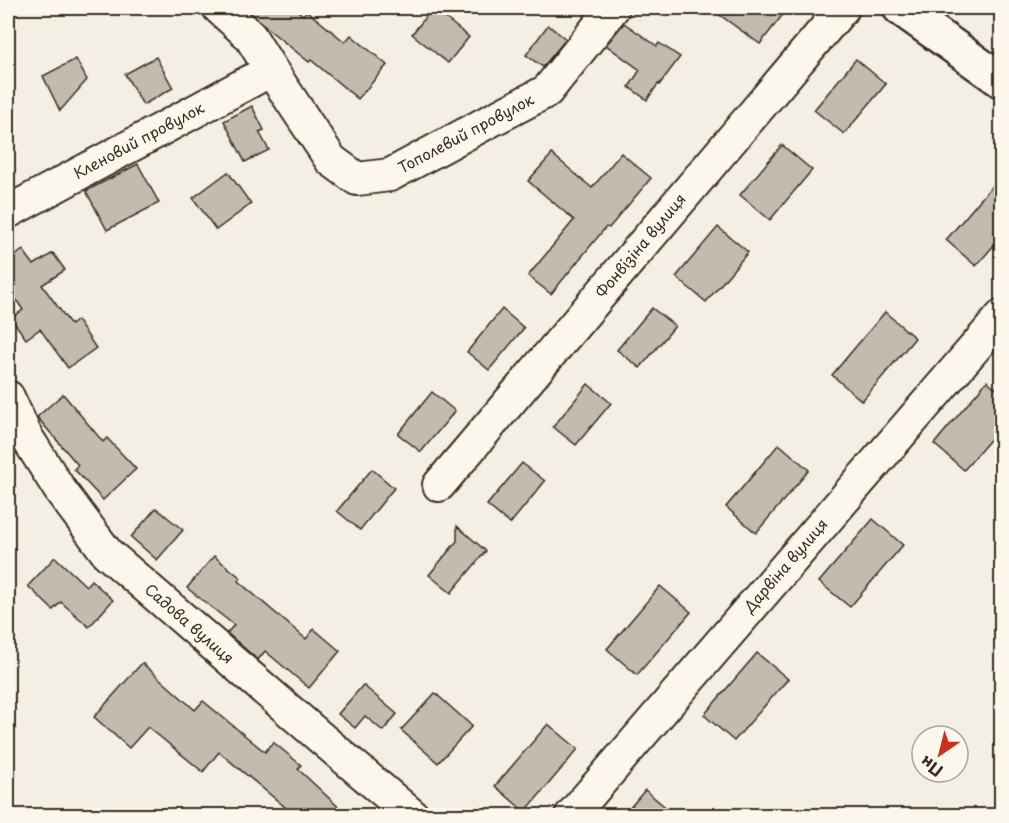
<svg xmlns="http://www.w3.org/2000/svg" width="1009" height="823" font-family="'Playpen Sans',sans-serif">
<rect width="100%" height="100%" fill="#f3efe4"/>
<filter id="ink" filterUnits="userSpaceOnUse"><feTurbulence type="fractalNoise" baseFrequency=".0167" numOctaves="2"/><feDisplacementMap in="SourceGraphic" scale="12" xChannelSelector="R" yChannelSelector="G"/><feConvolveMatrix kernelMatrix="1 2 1 2 8 2 1 2 1" color-interpolation-filters="sRGB"/></filter>
<g filter="url(#ink)">
<g fill="#c3bbb0" stroke="#3b2a1e" stroke-width="1.5">
<path d="M 245,8 L 294,8 L 303,15 L 307,11 L 345,42 L 351,35 L 387,65 L 358,99 L 311,60 L 309,62 L 273,33 Z"/>
<path d="M 433,8 L 469,37 L 448,63 L 412,34 Z"/>
<path d="M 710,8 L 788,8 L 760,44 Z"/>
<path d="M 624,23 L 657,46 L 659,43 L 680,57 L 659,85 L 658,84 L 647,100 L 629,87 L 640,70 L 606,45 Z"/>
<path d="M 548,25 L 566,39 L 543,67 L 526,55 Z"/>
<path d="M 156,57 L 173,88 L 143,105 L 125,74 Z"/>
<path d="M 76,59 L 87,80 L 60,111 L 43,76 Z"/>
<path d="M 856,59 L 886,84 L 844,134 L 814,110 Z"/>
<path d="M 252,106 L 264,130 L 259,132 L 269,150 L 245,162 L 224,121 Z"/>
<path d="M 782,145 L 812,170 L 770,220 L 740,195 Z"/>
<path d="M 621,153 L 651,178 L 609,228 L 606,227 L 551,294 L 528,276 L 574,220 L 528,181 L 552,154 L 592,188 Z"/>
<path d="M 138,164 L 159,203 L 107,230 L 86,191 Z"/>
<path d="M 228,172 L 251,204 L 216,230 L 193,198 Z"/>
<path d="M 1002,174 L 1002,236 L 976,266 L 946,240 Z"/>
<path d="M 718,227 L 748,252 L 706,302 L 676,277 Z"/>
<path d="M 23,250 L 34,265 L 53,253 L 65,270 L 42,285 L 71,325 L 77,320 L 96,348 L 68,368 L 40,329 L 26,339 L 11,318 L 23,310 L 8,287 L 8,261 Z"/>
<path d="M 652,308 L 675,326 L 640,368 L 617,350 Z"/>
<path d="M 502,309 L 524,328 L 489,370 L 467,352 Z"/>
<path d="M 885,312 L 915,338 L 862,401 L 832,375 Z"/>
<path d="M 987,381 L 1002,393 L 1002,426 L 964,470 L 934,444 Z"/>
<path d="M 588,384 L 611,403 L 576,445 L 553,427 Z"/>
<path d="M 432,392 L 455,411 L 421,452 L 398,434 Z"/>
<path d="M 63,394 L 103,442 L 107,438 L 136,469 L 103,500 L 74,469 L 78,465 L 37,417 Z"/>
<path d="M 779,444 L 809,470 L 756,533 L 726,507 Z"/>
<path d="M 522,463 L 545,481 L 510,524 L 487,505 Z"/>
<path d="M 372,469 L 394,488 L 360,530 L 337,511 Z"/>
<path d="M 156,508 L 183,530 L 157,560 L 131,537 Z"/>
<path d="M 873,519 L 903,545 L 850,607 L 819,582 Z"/>
<path d="M 457,526 L 486,551 L 451,593 L 429,575 L 457,541 Z"/>
<path d="M 214,556 L 241,578 L 238,581 L 306,639 L 314,629 L 340,651 L 309,688 L 265,651 L 258,660 L 227,633 L 234,625 L 187,588 Z"/>
<path d="M 55,557 L 86,586 L 91,580 L 113,600 L 89,627 L 61,602 L 53,610 L 28,586 Z"/>
<path d="M 660,586 L 691,612 L 637,675 L 607,649 Z"/>
<path d="M 757,653 L 788,679 L 734,741 L 704,715 Z"/>
<path d="M 142,663 L 195,710 L 203,701 L 265,752 L 273,742 L 301,765 L 298,769 L 348,816 L 277,816 L 285,807 L 219,752 L 203,772 L 148,727 L 129,748 L 94,717 Z"/>
<path d="M 363,685 L 397,714 L 383,731 L 365,716 L 355,728 L 338,714 Z"/>
<path d="M 435,693 L 472,726 L 438,763 L 401,730 Z"/>
<path d="M 548,724 L 578,749 L 525,812 L 495,786 Z"/>
<path d="M 645,790 L 676,816 L 623,816 Z"/>
</g>
<g fill="none" stroke-linecap="round" stroke-linejoin="round">
<defs>
<g id="minor">
<path d="M 219,8 L 250,36 L 271,70 L 331,160 L 357,179 L 390,175 L 486,123 L 547,91 L 613,8"/>
<path d="M 8,212 L 271,70"/>
<path d="M 8,397 L 26,436 L 60,490 L 107,553 L 321,738 L 413,816"/>
<path d="M 439,485 L 843,8"/>
<path d="M 571,816 L 1002,316"/>
</g>
<path id="major" d="M 900,8 L 1002,81"/>
</defs>
<use href="#minor" stroke="#3b2a1e" stroke-width="36"/>
<use href="#major" stroke="#3b2a1e" stroke-width="38"/>
<use href="#minor" stroke="#fbf7ec" stroke-width="32"/>
<use href="#major" stroke="#fbf7ec" stroke-width="33"/>
</g>
</g>
<g text-anchor="middle" stroke-width="4.5" stroke-linejoin="round" paint-order="stroke">
<g font-size="15" fill="#3b2a1e" stroke="#fbf7ec">
<text transform="translate(466 134) rotate(-28)" y="5">Тополевий провулок</text>
<text transform="translate(139 141) rotate(-28)" y="5">Кленовий провулок</text>
<text transform="translate(641 246) rotate(-50)" y="5">Фонвізіна вулиця</text>
<text transform="translate(786 566) rotate(-49)" y="5">Дарвіна вулиця</text>
<text transform="translate(189 624) rotate(41)" y="5">Садова вулиця</text>
</g>
</g>
<rect width="1009" height="823" fill="none" stroke="#fbf7ec" stroke-width="30"/>
<rect x="15" y="15" width="979" height="793" fill="none" stroke="#3b2a1e" stroke-width="2" filter="url(#ink)"/>
<g transform="translate(940 754) rotate(215)"><circle r="28" fill="#fbf7ec" stroke="#aea59a" stroke-width="1.5"/>
<path d="M0-4.5L10 22L0 15L-10 22Z" fill="#c8321e"/>
<text y="-9" font-size="16" font-weight="bold" text-anchor="middle" fill="#3b2a1e">Пн</text>
</g>
</svg>
